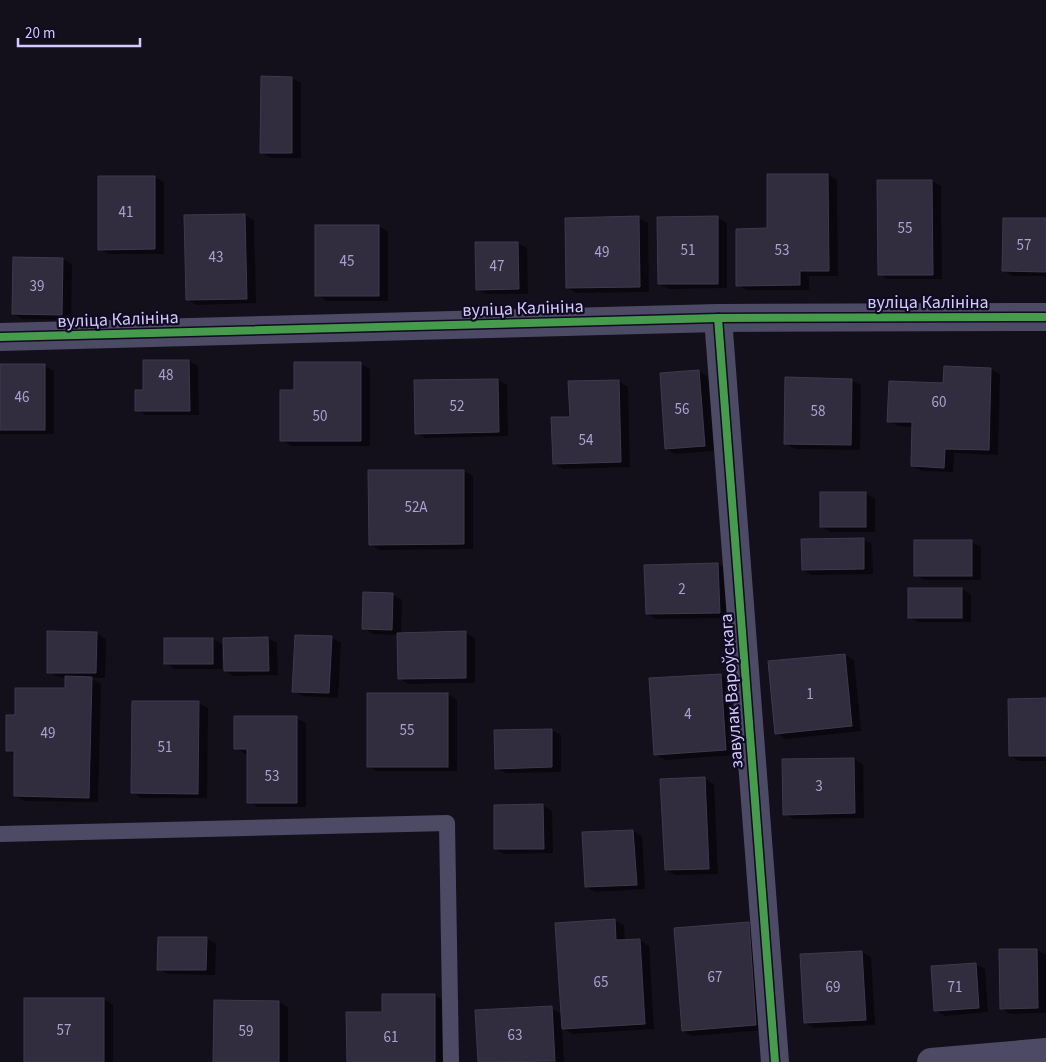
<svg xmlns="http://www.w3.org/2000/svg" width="1046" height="1062" font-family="'Source Sans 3',sans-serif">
<rect width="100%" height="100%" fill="#13101b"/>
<g fill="#0007">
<path d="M 292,78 L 301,83 L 301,158 L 271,158 L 262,153 Z"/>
<path d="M 828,175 L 837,180 L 838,276 L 809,276 L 809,290 L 747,290 L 737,285 L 768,229 L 768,176 Z"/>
<path d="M 155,177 L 164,182 L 164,254 L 109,254 L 99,249 Z"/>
<path d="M 932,181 L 941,186 L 942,279 L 888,279 L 879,274 L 879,182 Z"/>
<path d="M 245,215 L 254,220 L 256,303 L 196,305 L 187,299 Z"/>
<path d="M 638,218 L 648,223 L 649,292 L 576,293 L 567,288 Z"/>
<path d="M 717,218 L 727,223 L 727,288 L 669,289 L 659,284 Z"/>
<path d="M 1046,219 L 1046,276 L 1013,276 L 1004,271 Z"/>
<path d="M 379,226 L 388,232 L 388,301 L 326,301 L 317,295 Z"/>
<path d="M 518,243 L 527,248 L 528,294 L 486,294 L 477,289 Z"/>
<path d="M 63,259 L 72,264 L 71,320 L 22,319 L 13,314 Z"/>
<path d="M 189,361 L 198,366 L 199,415 L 146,415 L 137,410 L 144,391 Z"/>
<path d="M 360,364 L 370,369 L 370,446 L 291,446 L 282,440 L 295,392 Z"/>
<path d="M 0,366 L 45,366 L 54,371 L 54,434 L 0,434 Z"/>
<path d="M 991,369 L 1000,374 L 998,455 L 954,453 L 953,472 L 922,471 L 912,466 L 914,427 L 898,426 L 889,421 Z"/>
<path d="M 699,371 L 708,377 L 714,451 L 675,454 L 666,449 Z"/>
<path d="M 498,380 L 507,385 L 508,436 L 425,438 L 416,433 Z"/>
<path d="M 851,380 L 861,385 L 860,450 L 795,449 L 785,443 Z"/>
<path d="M 618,381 L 628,387 L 630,467 L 563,469 L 554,464 L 571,418 Z"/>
<path d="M 464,471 L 473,476 L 473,549 L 379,550 L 370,544 Z"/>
<path d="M 865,493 L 875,499 L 875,532 L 831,532 L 822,527 Z"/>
<path d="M 863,539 L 872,544 L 873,574 L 812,575 L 803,570 Z"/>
<path d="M 971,542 L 981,547 L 981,580 L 925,580 L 915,575 Z"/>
<path d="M 718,564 L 727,569 L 729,618 L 656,619 L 647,614 L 646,566 Z"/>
<path d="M 962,589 L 971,595 L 971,622 L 918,622 L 909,617 Z"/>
<path d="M 393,595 L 402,600 L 401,634 L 466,633 L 475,638 L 475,683 L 408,684 L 399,678 L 399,635 L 373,634 L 364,629 Z"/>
<path d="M 96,633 L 106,639 L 105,678 L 91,678 L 101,684 L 98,802 L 24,801 L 15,796 L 16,755 L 7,750 L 16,716 L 66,690 L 67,678 L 58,677 L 48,672 Z"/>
<path d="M 331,637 L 341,643 L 338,698 L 303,696 L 293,691 Z"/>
<path d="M 268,638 L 277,643 L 278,675 L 234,676 L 225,671 Z"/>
<path d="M 213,639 L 222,644 L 222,669 L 174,669 L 165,663 Z"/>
<path d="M 845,655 L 854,660 L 861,731 L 786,739 L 776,733 Z"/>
<path d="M 721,675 L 730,681 L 735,755 L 665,760 L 655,754 Z"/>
<path d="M 448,694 L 457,700 L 457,771 L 377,771 L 368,766 Z"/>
<path d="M 1046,700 L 1046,761 L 1019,761 L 1010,756 Z"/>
<path d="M 199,703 L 208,708 L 207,798 L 141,798 L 132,792 Z"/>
<path d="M 296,718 L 306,723 L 306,807 L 258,807 L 249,802 L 248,754 L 245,754 L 236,748 Z"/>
<path d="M 551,730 L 561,735 L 561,772 L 506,773 L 496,768 Z"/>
<path d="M 854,759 L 863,764 L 864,818 L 794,819 L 784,814 Z"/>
<path d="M 705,779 L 714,784 L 718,874 L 675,875 L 666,870 Z"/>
<path d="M 543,805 L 552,811 L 553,853 L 504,854 L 495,849 Z"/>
<path d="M 633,831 L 642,836 L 645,889 L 595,892 L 586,887 Z"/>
<path d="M 614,920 L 624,925 L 625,941 L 640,940 L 649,946 L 654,1029 L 573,1034 L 562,1028 L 564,1062 L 479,1062 L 476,1012 L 551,1008 L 562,1014 Z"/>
<path d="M 748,923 L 758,929 L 765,1030 L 692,1036 L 683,1031 Z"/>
<path d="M 206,938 L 216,944 L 215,975 L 168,974 L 159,969 Z"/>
<path d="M 1000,950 L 1037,950 L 1046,955 L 1046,1013 L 1010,1014 L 1001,1008 Z"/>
<path d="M 862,952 L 871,957 L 875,1025 L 814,1028 L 805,1023 Z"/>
<path d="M 975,964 L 985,969 L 988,1012 L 945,1016 L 935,1010 Z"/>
<path d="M 435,995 L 444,1001 L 444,1062 L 348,1062 L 383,1013 Z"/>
<path d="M 104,999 L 113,1005 L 113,1062 L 26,1062 Z"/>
<path d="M 215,1001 L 279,1002 L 288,1007 L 288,1062 L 214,1062 Z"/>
</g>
<g fill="#312c3e" stroke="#3e3950">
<path d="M 261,76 L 292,77 L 292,153 L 260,153 Z"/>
<path d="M 767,174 L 828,174 L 829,271 L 800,271 L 800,285 L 736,286 L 736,229 L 767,228 Z"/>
<path d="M 98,176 L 155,176 L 155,249 L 98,250 Z"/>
<path d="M 877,180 L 932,180 L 933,275 L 878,275 Z"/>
<path d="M 245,214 L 247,299 L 186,300 L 184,215 Z"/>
<path d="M 639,216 L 640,287 L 566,288 L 565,218 Z"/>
<path d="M 718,216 L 718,284 L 658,284 L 657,217 Z"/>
<path d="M 1003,218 L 1046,218 L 1046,272 L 1002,271 Z"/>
<rect x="315" y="225" width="64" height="71"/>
<path d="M 475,242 L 518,242 L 519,289 L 476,290 Z"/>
<path d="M 13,257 L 63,258 L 62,315 L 12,314 Z"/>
<path d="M 143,360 L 189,360 L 190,411 L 135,411 L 135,390 L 143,390 Z"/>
<path d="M 294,362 L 361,362 L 361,441 L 280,441 L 280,390 L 294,390 Z"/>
<rect x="0" y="364" width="45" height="66"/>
<path d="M 944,366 L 991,368 L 989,450 L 945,449 L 944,468 L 911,466 L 912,422 L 887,422 L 889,381 L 943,383 Z"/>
<path d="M 699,370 L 705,446 L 665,449 L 660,373 Z"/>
<path d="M 785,377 L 852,379 L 851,445 L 784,444 Z"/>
<path d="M 498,379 L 499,432 L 415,434 L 414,380 Z"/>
<path d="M 619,380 L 621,462 L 553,464 L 551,417 L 570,417 L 568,381 Z"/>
<path d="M 368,470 L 464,470 L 464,544 L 369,545 Z"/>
<rect x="820" y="492" width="46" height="35"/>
<path d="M 864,538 L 864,569 L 802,570 L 801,539 Z"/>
<rect x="914" y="540" width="58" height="36"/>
<path d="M 718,563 L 720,613 L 646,614 L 644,565 Z"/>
<rect x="908" y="588" width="54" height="30"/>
<path d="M 363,592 L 393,593 L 392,630 L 362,629 Z"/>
<path d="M 47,631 L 97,632 L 96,673 L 47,673 Z"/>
<path d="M 466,631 L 466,678 L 398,679 L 397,633 Z"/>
<path d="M 295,635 L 332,636 L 329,693 L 292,692 Z"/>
<path d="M 268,637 L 269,671 L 224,671 L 223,638 Z"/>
<rect x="164" y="638" width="49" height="26"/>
<path d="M 845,654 L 852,726 L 775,734 L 768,661 Z"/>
<path d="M 721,674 L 726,750 L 654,755 L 649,678 Z"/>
<path d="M 65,676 L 92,677 L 89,798 L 14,796 L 14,751 L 6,751 L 6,715 L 15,715 L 15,688 L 65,688 Z"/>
<rect x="367" y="693" width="81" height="74"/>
<path d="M 1046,698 L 1046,756 L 1009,756 L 1008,699 Z"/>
<path d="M 132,701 L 199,701 L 198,794 L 131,793 Z"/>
<path d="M 234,716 L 297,716 L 297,803 L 247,803 L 247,749 L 234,749 Z"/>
<path d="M 552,729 L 552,767 L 495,769 L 494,730 Z"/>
<path d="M 854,758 L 855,813 L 783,815 L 782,759 Z"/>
<path d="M 705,777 L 709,869 L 665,870 L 660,779 Z"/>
<path d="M 543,804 L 544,849 L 494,849 L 494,805 Z"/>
<path d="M 633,830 L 637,885 L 585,887 L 582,832 Z"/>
<path d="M 615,919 L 616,940 L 640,939 L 645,1024 L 562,1029 L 555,923 Z"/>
<path d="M 749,922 L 756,1025 L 682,1031 L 674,928 Z"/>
<path d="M 158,937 L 207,937 L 206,970 L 157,970 Z"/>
<path d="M 999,949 L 1037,949 L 1038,1008 L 1000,1009 Z"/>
<path d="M 862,951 L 866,1020 L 804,1023 L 800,954 Z"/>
<path d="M 976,963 L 979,1008 L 934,1011 L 931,966 Z"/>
<path d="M 382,994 L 435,994 L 435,1062 L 347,1062 L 346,1012 L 382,1012 Z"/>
<rect x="24" y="998" width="80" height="64"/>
<path d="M 214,1000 L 279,1001 L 279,1062 L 213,1062 Z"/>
<path d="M 552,1006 L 555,1061 L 478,1062 L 475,1010 Z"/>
</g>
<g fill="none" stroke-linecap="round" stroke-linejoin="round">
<path stroke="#4d4a65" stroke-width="16" d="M 0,834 L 447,823 L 451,1062"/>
<g stroke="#4d4a65" stroke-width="28">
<path d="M 718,318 L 775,1062"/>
<path d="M 0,337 L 718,318 L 1046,317"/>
<path d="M 931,1062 L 1046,1052"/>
</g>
<defs>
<g id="cycleway">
<path d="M 718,318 L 775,1062"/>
<path d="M 0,337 L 718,318 L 1046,317"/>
</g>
</defs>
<use href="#cycleway" stroke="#100b20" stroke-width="11"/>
<use href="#cycleway" stroke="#469c4c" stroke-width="8"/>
</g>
<g text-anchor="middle" stroke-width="4.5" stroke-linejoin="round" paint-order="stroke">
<g font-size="15" fill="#aaa2cf">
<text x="126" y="217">41</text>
<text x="905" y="233">55</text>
<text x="1024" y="250">57</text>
<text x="688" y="255">51</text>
<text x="782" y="255">53</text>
<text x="602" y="257">49</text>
<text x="216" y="262">43</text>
<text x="347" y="266">45</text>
<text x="497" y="271">47</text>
<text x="37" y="291">39</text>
<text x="166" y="380">48</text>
<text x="22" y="402">46</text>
<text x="939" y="407">60</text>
<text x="457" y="411">52</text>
<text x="682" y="414">56</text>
<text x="818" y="416">58</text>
<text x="320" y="421">50</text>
<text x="586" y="445">54</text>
<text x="416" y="512">52А</text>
<text x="682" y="594">2</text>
<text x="810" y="699">1</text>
<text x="688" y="719">4</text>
<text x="407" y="735">55</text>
<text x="48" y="738">49</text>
<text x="165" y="752">51</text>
<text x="272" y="781">53</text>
<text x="819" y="791">3</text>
<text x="715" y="982">67</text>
<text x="601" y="987">65</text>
<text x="833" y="992">69</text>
<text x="955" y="992">71</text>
<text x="64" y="1035">57</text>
<text x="246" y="1036">59</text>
<text x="515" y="1040">63</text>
<text x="391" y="1042">61</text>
</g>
<g font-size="18" fill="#d3caff" stroke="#100b20">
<text x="928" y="308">вуліца Калініна</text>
<text transform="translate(523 308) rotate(-2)" y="6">вуліца Калініна</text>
<text transform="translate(118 319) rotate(-2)" y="6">вуліца Калініна</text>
<text transform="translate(731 691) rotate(-94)" y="6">завулак Вароўскага</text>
</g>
</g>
<path d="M18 38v8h122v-8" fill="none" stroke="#d3caff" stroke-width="2.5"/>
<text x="25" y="38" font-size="15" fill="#d3caff" stroke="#100b20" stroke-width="4" paint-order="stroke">20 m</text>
</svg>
